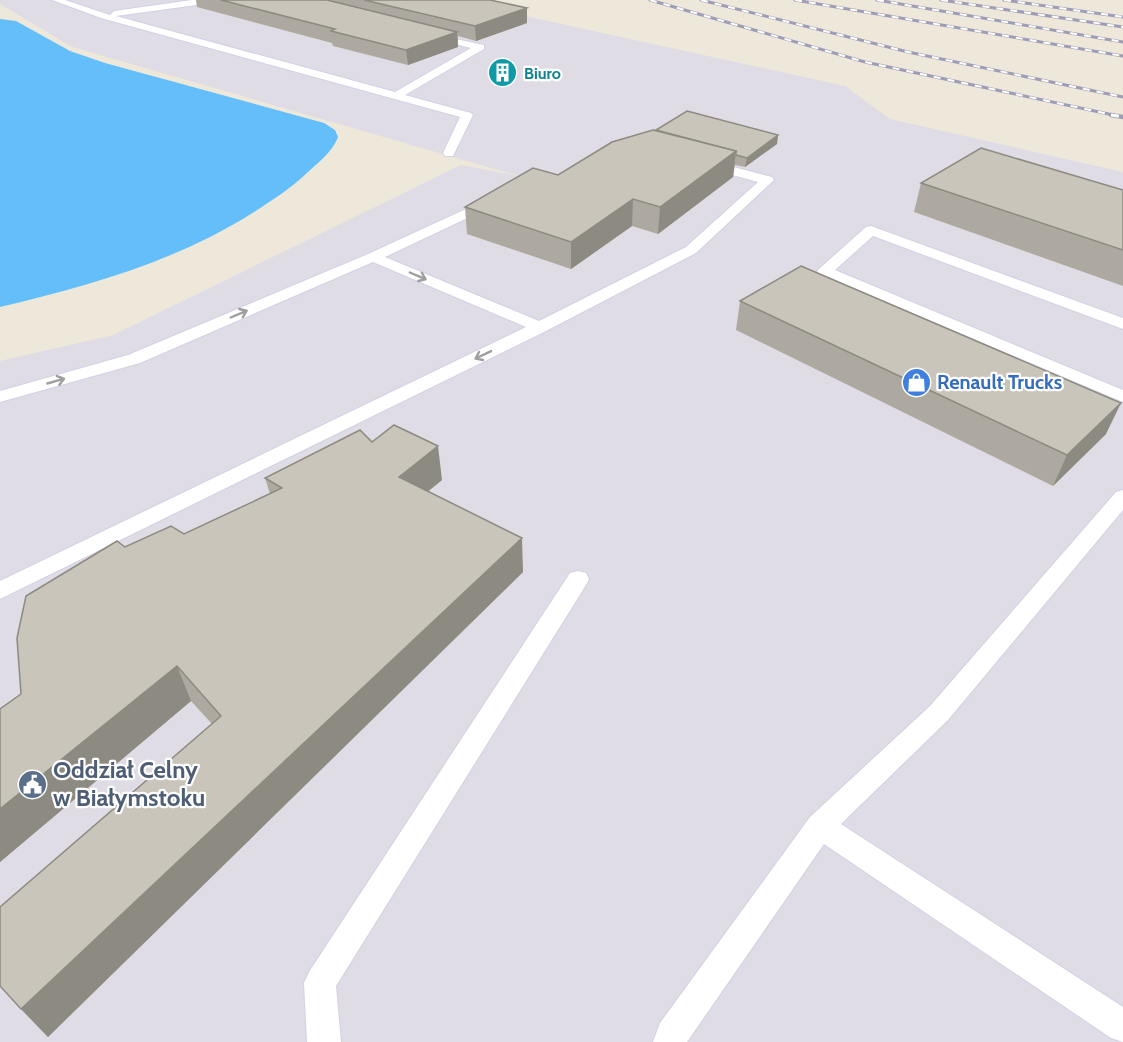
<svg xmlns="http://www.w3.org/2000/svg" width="1123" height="1042" font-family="Cabin,sans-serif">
<rect width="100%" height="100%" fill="#eee8da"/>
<path fill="#e0dce5" d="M 0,0 L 452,0 L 845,86 L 890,119 L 1123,172 L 1123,1042 L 0,1042 L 0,361 L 113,335 L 461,165 L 519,176 L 72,47 L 0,4 Z"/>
<path fill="#63befa" d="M 0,19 L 16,21 L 70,51 L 105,63 L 324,123 L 335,130 L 338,137 C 333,151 320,161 309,171 C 293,187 274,199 254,212 C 177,261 89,286 0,307 Z"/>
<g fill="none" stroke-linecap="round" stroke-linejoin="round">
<defs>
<g id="service">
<path d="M 52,0 L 65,0 L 110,15 L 114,11 L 192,0 L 215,0 L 211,3 L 116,16 L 395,92 L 471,48 L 427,37 L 427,33 L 484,45 L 484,49 L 405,95 L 471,113 L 473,115 L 453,156 L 445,156 L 443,153 L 460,117 L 101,18 Z"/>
<path d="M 707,160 L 772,177 L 774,180 L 696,253 L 546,331 L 0,599 L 0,581 L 526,327 L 373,262 L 140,363 L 0,402 L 0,391 L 128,355 L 368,254 L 492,197 L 497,198 L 499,201 L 497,204 L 385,257 L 539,321 L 686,247 L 758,182 L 703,167 L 701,164 Z"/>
<path d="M 871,226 L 1123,318 L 1123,329 L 873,236 L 835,270 L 1123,390 L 1123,402 L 820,274 L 817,271 L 820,268 L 866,227 Z"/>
<path d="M 1123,490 L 1123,510 L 948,720 L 841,824 L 1123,1007 L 1123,1042 L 1111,1038 L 824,844 L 687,1042 L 653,1042 L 660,1023 L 810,817 L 930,706 L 1116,492 Z"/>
<path d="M 578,571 L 586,573 L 589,579 L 586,585 L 336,986 L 341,1042 L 307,1042 L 304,983 L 309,972 L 570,573 Z"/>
</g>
</defs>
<use href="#service" stroke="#d0d1e5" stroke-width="2"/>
<use href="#service" fill="#fff" fill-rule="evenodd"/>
<defs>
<g id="rail-far1">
<path d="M 650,0 L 865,62 L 1118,116"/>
<path d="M 701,0 L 908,52 L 1123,97"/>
<path d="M 795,0 L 1123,56"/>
<path d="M 877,0 L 1123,42"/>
<path d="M 941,0 L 1123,27"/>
<path d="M 1004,0 L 1123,17"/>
</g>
<path id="rail" d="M 1111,115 L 1123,117"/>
</defs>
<use href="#rail-far1" stroke="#9d9db6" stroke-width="3"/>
<use href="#rail" stroke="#9d9db6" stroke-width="4.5"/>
<use href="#rail-far1" stroke="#fff" stroke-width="2" stroke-dasharray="7" stroke-linecap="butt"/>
<use href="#rail" stroke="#fff" stroke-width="3" stroke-dasharray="8" stroke-linecap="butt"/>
</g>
<g fill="#ada9a0">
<path d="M 196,0 L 490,0 L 527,23 L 476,41 L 458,36 L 458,47 L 408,65 L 333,46 L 332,43 L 197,7 Z"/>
<path d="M 656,130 L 778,135 L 777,144 L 745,167 L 735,165 L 733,177 L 658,234 L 632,226 L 571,269 L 467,234 L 465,207 L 558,175 Z"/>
<path d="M 921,183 L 1123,190 L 1123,286 L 914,212 Z"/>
<path d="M 740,301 L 1106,434 L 1053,486 L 736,330 Z"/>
<path d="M 372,442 L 442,480 L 428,491 L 523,572 L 48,1037 L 21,1009 L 212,724 L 191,701 L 0,862 L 0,709 L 21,694 L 125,547 L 184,534 L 270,494 L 265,478 Z"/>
</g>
<g fill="#8d8a82">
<path d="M 527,8 L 527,23 L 476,41 L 475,26 Z"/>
<path d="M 457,32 L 458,47 L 408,65 L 406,50 Z"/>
<path d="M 778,135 L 777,144 L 745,167 L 747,158 Z"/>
<path d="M 736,151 L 733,177 L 658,234 L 660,207 Z"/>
<path d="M 633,199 L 632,226 L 571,269 L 571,242 Z"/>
<path d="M 1121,403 L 1106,434 L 1053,486 L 1067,455 Z"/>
<path d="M 438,446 L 442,480 L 404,511 L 399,477 Z"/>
<path d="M 522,538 L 523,572 L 48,1037 L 21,1009 Z"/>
<path d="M 177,666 L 191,701 L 0,862 L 0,809 Z"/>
</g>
<g fill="#c9c5ba" stroke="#8d8a82" stroke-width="1.5">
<path d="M 221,0 L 327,0 L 457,32 L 406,50 L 331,31 L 335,29 Z"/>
<path d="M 364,0 L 490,0 L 527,8 L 475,26 Z"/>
<path d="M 687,111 L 778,135 L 747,158 L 736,155 L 736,151 L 656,130 Z"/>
<path d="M 653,130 L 736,151 L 660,207 L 633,199 L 571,242 L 465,207 L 533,168 L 558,175 L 612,142 Z"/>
<path d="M 981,148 L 1123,190 L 1123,250 L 921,183 Z"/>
<path d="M 801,266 L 1121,403 L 1067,455 L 740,301 Z"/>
<path d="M 394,425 L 438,446 L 399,477 L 522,538 L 21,1009 L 0,986 L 0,907 L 221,716 L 177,666 L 0,809 L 0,709 L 21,694 L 17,638 L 26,596 L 117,541 L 125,547 L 171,526 L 184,534 L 282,488 L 265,478 L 360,430 L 372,442 Z"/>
</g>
<defs><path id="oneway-shaft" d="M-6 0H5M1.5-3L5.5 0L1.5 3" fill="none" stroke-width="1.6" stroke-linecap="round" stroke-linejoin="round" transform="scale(1.5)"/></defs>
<g stroke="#9f9f9f">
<use href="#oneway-shaft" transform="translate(418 276) rotate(23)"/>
<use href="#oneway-shaft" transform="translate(239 314) rotate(-23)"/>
<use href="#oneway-shaft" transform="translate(483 355) rotate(154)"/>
<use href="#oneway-shaft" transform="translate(56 381) rotate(-16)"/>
</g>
<defs>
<symbol id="building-disc" viewBox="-11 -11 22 22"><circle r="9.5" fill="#0f9aa8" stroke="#fff"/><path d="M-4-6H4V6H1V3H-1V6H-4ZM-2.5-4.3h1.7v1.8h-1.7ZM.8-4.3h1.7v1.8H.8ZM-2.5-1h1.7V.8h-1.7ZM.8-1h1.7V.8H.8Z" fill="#fff"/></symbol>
<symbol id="shop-disc" viewBox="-11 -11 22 22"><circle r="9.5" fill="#3f7fe0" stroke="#fff"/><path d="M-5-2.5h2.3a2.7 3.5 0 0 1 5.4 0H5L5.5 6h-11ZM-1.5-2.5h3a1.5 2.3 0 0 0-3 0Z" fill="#fff"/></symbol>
<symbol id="civic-disc" viewBox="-11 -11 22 22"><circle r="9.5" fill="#5c6f8a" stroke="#fff"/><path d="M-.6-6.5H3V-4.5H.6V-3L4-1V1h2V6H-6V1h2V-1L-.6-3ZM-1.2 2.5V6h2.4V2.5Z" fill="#fff"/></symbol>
</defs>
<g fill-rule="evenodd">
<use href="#building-disc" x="486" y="56" width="33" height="33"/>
<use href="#shop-disc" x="900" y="366" width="33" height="33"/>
<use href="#civic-disc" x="16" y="768" width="33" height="33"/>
</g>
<g text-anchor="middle" stroke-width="4.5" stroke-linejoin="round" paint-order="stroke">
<g font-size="16" font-weight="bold" fill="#0d838f" stroke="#fff" text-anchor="start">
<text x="524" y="79">Biuro</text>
</g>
<g font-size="20" font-weight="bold" fill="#366cbe" stroke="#fff" text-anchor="start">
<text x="937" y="389">Renault Trucks</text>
</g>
<g font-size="24" font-weight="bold" fill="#4e5e75" stroke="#fff" text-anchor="start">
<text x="53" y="778">Oddział Celny<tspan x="53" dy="28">w Białymstoku</tspan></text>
</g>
</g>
</svg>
